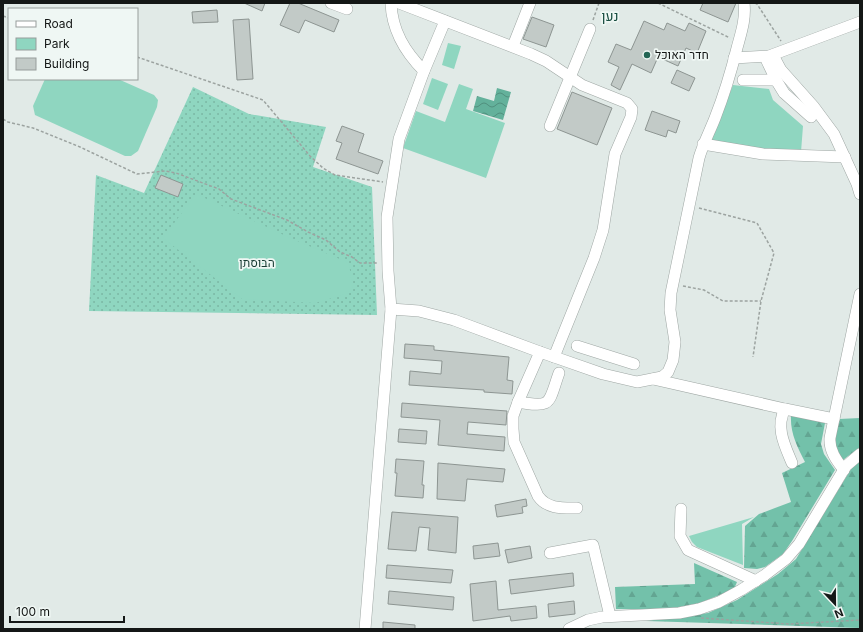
<svg xmlns="http://www.w3.org/2000/svg" width="863" height="632" font-family="Inter,Heebo,sans-serif">
<defs>
<pattern id="grass-dots" width="8" height="8" patternUnits="userSpaceOnUse"><rect width="8" height="8" fill="#8fd6c0"/><path d="M2 2h.1M6 6h.1" fill="none" stroke="#7ab7a4" stroke-width="1.8" stroke-linecap="round"/></pattern>
<pattern id="forest-firs" width="22" height="20" patternUnits="userSpaceOnUse"><rect width="22" height="20" fill="#73c1aa"/><path d="M5 1l3.5 6h-7zM16 11l3.5 6h-7z" fill="#63a592"/></pattern>
<pattern id="water-waves" width="16" height="10" patternUnits="userSpaceOnUse"><rect width="16" height="10" fill="#63b19b"/><path d="M0 5q4-4 8 0t8 0" fill="none" stroke="#508f7d"/></pattern>
</defs>
<rect width="100%" height="100%" fill="#e1eae7"/>
<path fill="url(#grass-dots)" d="M 193,87 L 249,114 L 326,127 L 313,167 L 372,187 L 377,315 L 89,311 L 96,175 L 144,193 Z"/>
<g fill="url(#forest-firs)">
<path d="M 791,415 L 825,423 L 821,444 L 824,454 L 835,470 L 792,541 L 783,554 L 765,567 L 757,569 L 744,568 L 745,526 L 759,514 L 791,502 L 782,473 L 805,462 C 797,446 790,433 791,415 Z"/>
<path d="M 860,418 L 860,447 L 843,460 C 831,446 835,435 839,419 Z"/>
<path d="M 860,461 L 860,628 L 646,621 L 708,613 L 737,600 L 778,574 L 796,559 L 851,469 Z"/>
<path d="M 694,563 L 737,582 L 734,589 L 700,603 L 669,609 L 616,609 L 615,587 L 695,584 Z"/>
</g>
<g fill="#8fd6c0">
<path d="M 448,43 L 461,46 L 454,69 L 442,65 Z"/>
<path d="M 432,78 L 448,84 L 438,110 L 423,104 Z"/>
<path d="M 45,79 L 118,79 L 154,95 L 158,100 L 157,107 L 138,151 L 131,156 L 125,156 L 35,115 L 33,106 Z"/>
<path d="M 459,84 L 473,89 L 466,109 L 505,123 L 486,178 L 403,148 L 416,111 L 445,122 Z"/>
<path d="M 733,85 L 769,89 L 773,100 L 803,126 L 801,152 L 774,151 L 710,143 Z"/>
<path d="M 196,194 L 288,237 L 349,263 L 353,292 L 315,303 L 242,299 L 163,238 Z"/>
<path d="M 754,517 L 742,524 L 743,565 L 697,547 L 692,542 L 689,536 Z"/>
</g>
<path fill="url(#water-waves)" d="M 497,88 L 511,92 L 503,120 L 473,111 L 477,96 L 494,101 Z"/>
<g fill="#c2cac7" stroke="#8d9592">
<path d="M 244,3 L 265,3 L 262,11 Z"/>
<path d="M 290,3 L 298,3 L 339,20 L 334,32 L 305,20 L 299,33 L 280,25 Z"/>
<path d="M 703,3 L 736,3 L 728,22 L 700,10 Z"/>
<path d="M 217,10 L 218,22 L 193,23 L 192,12 Z"/>
<path d="M 532,17 L 554,25 L 546,47 L 523,39 Z"/>
<path d="M 249,19 L 253,79 L 237,80 L 233,20 Z"/>
<path d="M 644,21 L 664,30 L 667,23 L 685,31 L 689,23 L 706,31 L 697,53 L 686,48 L 678,66 L 658,57 L 651,73 L 632,64 L 620,90 L 611,85 L 619,67 L 608,62 L 616,44 L 631,50 Z"/>
<path d="M 677,70 L 695,78 L 689,91 L 671,83 Z"/>
<path d="M 572,92 L 612,108 L 597,145 L 557,129 Z"/>
<path d="M 652,111 L 680,121 L 676,133 L 668,130 L 666,137 L 645,130 Z"/>
<path d="M 342,126 L 364,134 L 358,152 L 383,161 L 378,174 L 336,159 L 342,143 L 336,141 Z"/>
<path d="M 161,175 L 183,184 L 178,197 L 155,188 Z"/>
<path d="M 405,344 L 434,346 L 434,350 L 509,357 L 507,380 L 513,381 L 512,394 L 484,392 L 484,390 L 409,385 L 410,371 L 441,374 L 442,361 L 404,358 Z"/>
<path d="M 402,403 L 507,411 L 506,425 L 468,422 L 467,434 L 505,437 L 504,451 L 438,445 L 440,420 L 401,417 Z"/>
<path d="M 399,429 L 427,431 L 426,444 L 398,442 Z"/>
<path d="M 396,459 L 424,461 L 422,485 L 424,485 L 423,498 L 395,496 L 397,473 L 395,473 Z"/>
<path d="M 438,463 L 505,469 L 503,482 L 467,479 L 465,501 L 437,499 Z"/>
<path d="M 526,499 L 527,506 L 522,507 L 523,513 L 497,517 L 495,505 Z"/>
<path d="M 392,512 L 458,517 L 456,553 L 428,550 L 430,528 L 419,527 L 416,551 L 388,549 Z"/>
<path d="M 498,543 L 500,556 L 474,559 L 473,546 Z"/>
<path d="M 530,546 L 532,558 L 508,563 L 505,550 Z"/>
<path d="M 387,565 L 453,570 L 451,583 L 386,578 Z"/>
<path d="M 573,573 L 574,586 L 511,594 L 509,580 Z"/>
<path d="M 496,581 L 498,610 L 536,606 L 537,618 L 511,621 L 510,616 L 473,621 L 470,584 Z"/>
<path d="M 389,591 L 454,597 L 453,610 L 388,604 Z"/>
<path d="M 574,601 L 575,614 L 549,617 L 548,604 Z"/>
<path d="M 383,622 L 415,625 L 415,629 L 383,629 Z"/>
</g>
<g fill="none" stroke-linecap="round" stroke-linejoin="round">
<defs>
<g id="minor">
<path d="M 331,3 L 347,9"/>
<path d="M 391,3 C 392,31 405,52 424,71"/>
<path d="M 399,3 L 531,54 L 546,61 L 582,85 L 627,103 L 632,109 L 631,117 L 615,154 L 603,230 L 594,258 L 554,357"/>
<path d="M 513,46 L 530,3"/>
<path d="M 773,55 L 781,70 L 814,107 L 834,134 L 857,184 L 860,194"/>
<path d="M 765,57 L 776,80 L 784,93 L 811,117"/>
<path d="M 734,58 L 769,56 L 860,22"/>
<path d="M 743,80 L 776,80"/>
<path d="M 550,126 L 590,29"/>
<path d="M 703,144 L 763,154 L 845,157"/>
<path d="M 391,309 L 419,311 L 454,320 L 540,352 L 603,374 L 637,382 L 662,377 L 668,372 L 673,360 L 675,342 L 670,310 L 671,293 L 699,158 C 703,144 710,131 715,118 C 724,95 731,72 737,48 C 741,33 746,19 744,3"/>
<path d="M 577,346 L 634,364"/>
<path d="M 540,352 L 518,402 L 513,416 L 513,429 L 514,442 L 538,496 C 547,509 562,508 577,508"/>
<path d="M 653,379 L 785,409"/>
<path d="M 518,402 C 553,408 548,404 559,373"/>
<path d="M 792,463 C 785,446 775,427 785,409 L 834,419"/>
<path d="M 844,470 C 836,460 829,450 830,438 L 860,294"/>
<path d="M 681,509 L 680,536 L 688,550 L 756,581"/>
<path d="M 550,553 L 593,545 L 610,616"/>
<path d="M 365,629 L 391,309 L 388,271 L 387,217 L 399,139 L 424,71 L 445,21"/>
<path d="M 569,629 L 588,620 L 602,617 L 679,613 L 699,609 L 719,602 L 741,590 L 765,575 L 786,559 L 799,544 L 846,466 L 860,454"/>
</g>
</defs>
<use href="#minor" stroke="#9fa7a4" stroke-width="12"/>
<g stroke="#9ca3a0" stroke-width="1.5" stroke-dasharray="3 2" stroke-linecap="butt">
<path d="M 658,3 L 730,38"/>
<path d="M 755,3 L 757,4 L 781,41"/>
<path d="M 3,16 L 9,18"/>
<path d="M 593,20 L 599,3"/>
<path d="M 137,57 L 263,100 L 310,156 L 323,168 L 335,175 L 383,182"/>
<path d="M 3,119 L 8,122 L 33,128 L 80,147 L 137,174 L 165,171 L 176,173 L 219,189 L 231,199 L 287,220 L 308,232 L 326,240 L 340,252 L 352,257 L 360,263 L 378,263"/>
<path d="M 699,208 L 757,223 L 774,253 L 761,301 L 753,357"/>
<path d="M 683,286 L 704,290 L 723,301 L 761,301"/>
<path d="M 701,618 L 789,624 L 860,620"/>
</g>
<use href="#minor" stroke="#fff" stroke-width="11"/>
</g>
<circle fill="#236554" stroke="#eff7f4" stroke-width="1.5" cx="647" cy="55" r="4"/>
<g text-anchor="middle" stroke-width="3.5" stroke-linejoin="round" paint-order="stroke">
<g font-size="12" fill="#141716" stroke="#eff7f4" text-anchor="start">
<text x="655" y="59">חדר האוכל</text>
</g>
<g font-size="12" fill="#173b32" stroke="#eff7f4">
<text x="257" y="267">הבוסתן</text>
</g>
<g font-size="14" fill="#184d40" stroke="#eff7f4">
<text x="610" y="21">נען</text>
</g>
</g>
<rect width="863" height="632" fill="none" stroke="#141716" stroke-width="8"/>
<rect x="8" y="8" width="130" height="72" fill="#eff7f4" stroke="#979d9b"/>
<rect x="16" y="21" width="20" height="6" fill="#ffffff" stroke="#979d9b"/>
<text x="44" y="28" font-size="12" fill="#141716">Road</text>
<rect x="16" y="38" width="20" height="12" fill="#8fd6c0" stroke="#979d9b"/>
<text x="44" y="48" font-size="12" fill="#141716">Park</text>
<rect x="16" y="58" width="20" height="12" fill="#c2cac7" stroke="#979d9b"/>
<text x="44" y="68" font-size="12" fill="#141716">Building</text>
<g transform="translate(835 604) rotate(158)" stroke="#eff7f4" stroke-width="3" paint-order="stroke">
<path d="M0-3L7 15L0 10L-7 15Z" fill="#141716"/>
<text y="-6" font-size="11" font-weight="bold" text-anchor="middle" fill="#141716">N</text>
</g>
<path d="M10 616v6h114v-6" fill="none" stroke="#141716" stroke-width="2"/>
<text x="16" y="616" font-size="12" fill="#141716" stroke="#eff7f4" stroke-width="3" paint-order="stroke">100 m</text>
</svg>
